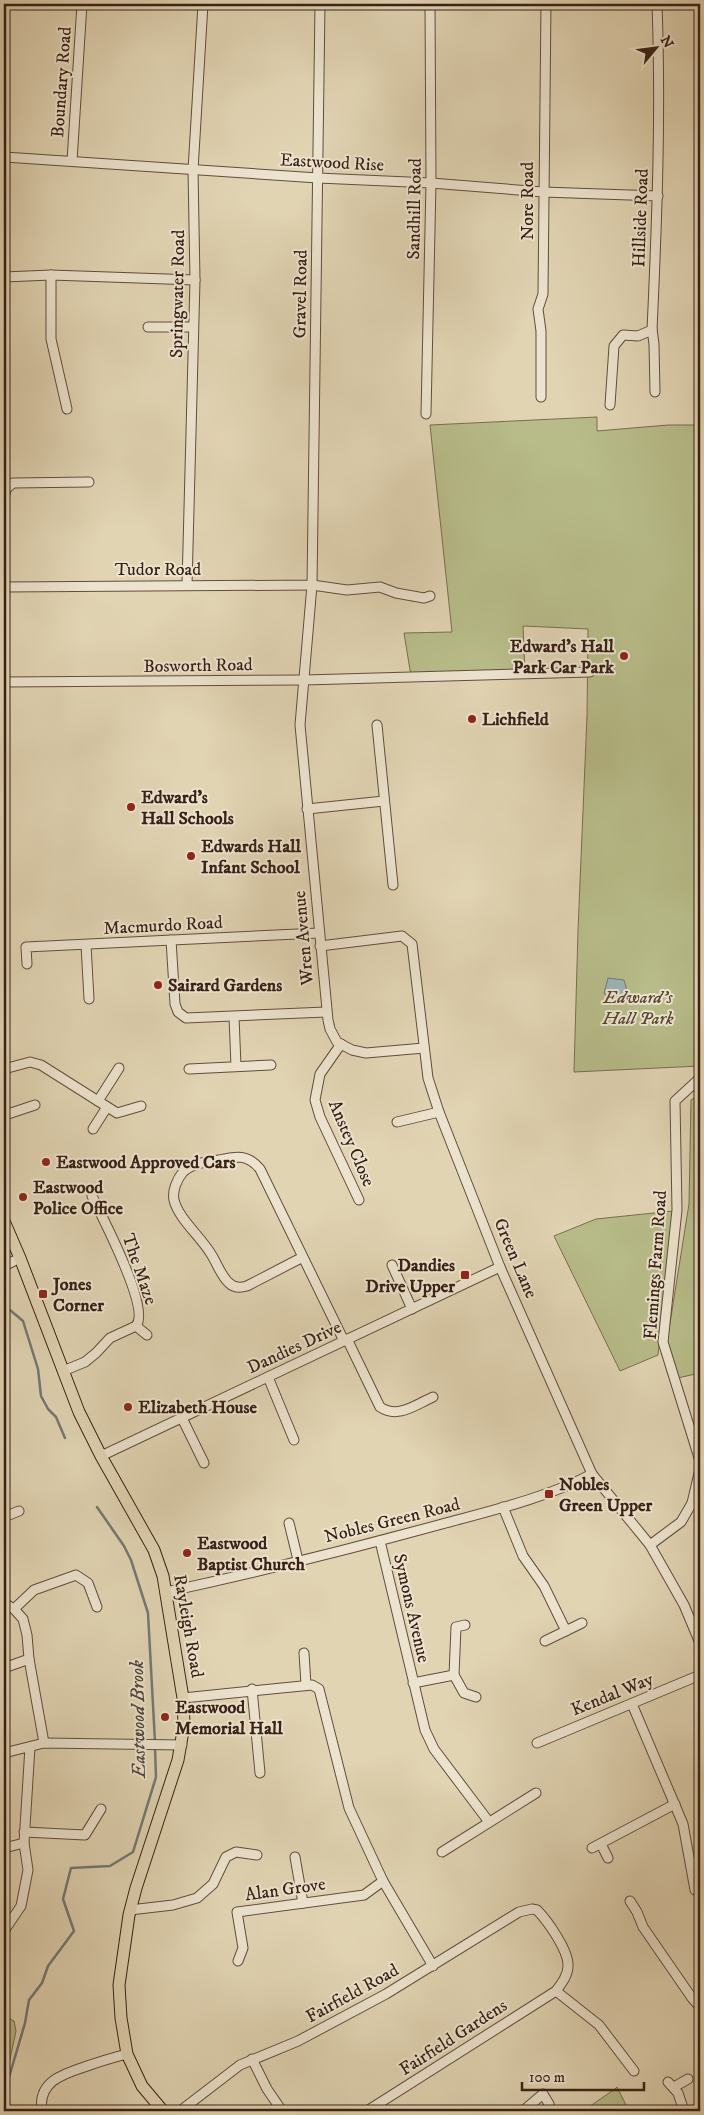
<svg xmlns="http://www.w3.org/2000/svg" width="704" height="2115" font-family="'IM FELL DW Pica',serif">
<rect width="100%" height="100%" fill="#e1d4b3"/>
<filter id="stains"><feTurbulence type="fractalNoise" baseFrequency=".004" numOctaves="4"/><feColorMatrix values="0 0 0 0 .2 0 0 0 0 .09 0 0 0 0 .02 0 0 0 .5 -.17"/></filter>
<radialGradient id="worn" r=".72"><stop offset=".6" stop-color="#630" stop-opacity="0"/><stop offset="1" stop-color="#630" stop-opacity=".3"/></radialGradient>
<g fill="#b7bc89" stroke="#786e50">
<path d="M 597,417 L 597,431 L 668,425 L 700,425 L 700,1066 L 574,1072 L 578,930 L 587,716 L 588,629 L 523,626 L 525,673 L 411,676 L 404,633 L 452,632 L 430,425 Z"/>
<path d="M 700,1094 L 700,1373 L 678,1378 L 667,1342 L 689,1204 L 691,1100 Z"/>
<path d="M 673,1211 L 658,1355 L 620,1371 L 554,1236 L 596,1219 Z"/>
<path d="M 4,2016 L 14,2021 L 16,2031 L 4,2087 Z"/>
<path d="M 617,2087 L 629,2111 L 583,2111 L 615,2089 Z"/>
</g>
<path fill="#9ab5b8" stroke="#737977" d="M 608,978 L 624,980 L 628,995 L 614,1005 L 604,993 Z"/>
<g fill="none" stroke-linecap="round" stroke-linejoin="round">
<g stroke="#737977" stroke-width="2.5">
<path d="M 4,1305 L 23,1321 L 38,1369 L 41,1396 L 48,1409 L 56,1417 L 65,1438"/>
<path d="M 97,1507 L 124,1546 L 131,1560 L 148,1613 L 155,1742"/>
<path d="M 8,2111 L 7,2084 L 25,2023 L 29,2000 L 42,1983 L 48,1966 L 74,1931 L 63,1899 L 71,1868 L 110,1866 L 133,1852 L 156,1777 L 155,1748"/>
</g>
<defs>
<g id="minor">
<path d="M 4,157 L 318,178 L 431,183 L 543,192 L 658,196"/>
<path d="M 72,161 L 82,4"/>
<path d="M 51,275 L 51,339 L 67,409"/>
<path d="M 4,277 L 51,275 L 195,280"/>
<path d="M 148,327 L 193,327"/>
<path d="M 652,329 L 654,344 L 655,392"/>
<path d="M 541,397 L 541,331 L 538,309 L 543,294 L 546,4"/>
<path d="M 610,405 L 614,346 L 623,335 L 638,336 L 652,330 C 657,221 661,113 657,4"/>
<path d="M 426,414 L 431,183 L 430,4"/>
<path d="M 4,499 L 6,489 L 13,483 L 89,482"/>
<path d="M 187,585 L 195,280 L 193,170 L 203,4"/>
<path d="M 4,587 L 312,585 L 320,4"/>
<path d="M 4,682 L 304,680 L 590,672"/>
<path d="M 377,725 L 393,885"/>
<path d="M 307,809 L 384,801"/>
<path d="M 171,940 L 175,1004 L 178,1012 L 186,1018 L 326,1012"/>
<path d="M 86,945 L 89,999"/>
<path d="M 320,946 L 402,936 L 412,944 L 428,1078 L 439,1112 L 500,1267 L 592,1474 L 650,1545 L 684,1605 L 700,1643"/>
<path d="M 27,964 L 26,947 L 319,933"/>
<path d="M 234,1017 L 236,1066"/>
<path d="M 341,1044 L 320,1074 L 315,1100 L 320,1117 L 359,1200"/>
<path d="M 424,1048 L 366,1053 L 352,1050 L 337,1042 L 330,1029 L 328,1020 L 300,725 L 312,585 L 347,590 L 380,587 L 396,593 L 424,598 L 430,596"/>
<path d="M 4,1069 L 30,1062 L 41,1065 L 117,1113 L 141,1106"/>
<path d="M 189,1069 L 271,1065"/>
<path d="M 700,1078 L 675,1101 L 677,1210 L 663,1342 L 700,1461"/>
<path d="M 98,1101 L 119,1068"/>
<path d="M 4,1113 L 5,1115 L 35,1105"/>
<path d="M 397,1122 L 439,1112"/>
<path d="M 93,1129 L 107,1107"/>
<path d="M 303,1257 L 247,1286 C 240,1288 234,1288 229,1283 C 221,1276 217,1263 211,1254 C 201,1237 178,1218 174,1200 C 172,1191 177,1179 183,1172 C 192,1163 207,1162 219,1160 C 236,1156 248,1154 260,1169 L 344,1341"/>
<path d="M 392,1265 L 412,1309"/>
<path d="M 4,1266 L 20,1258"/>
<path d="M 136,1326 L 147,1335"/>
<path d="M 347,1339 L 380,1407 C 398,1419 415,1405 433,1397"/>
<path d="M 63,1371 L 85,1362 L 96,1353 L 110,1338 L 136,1326 C 151,1309 102,1217 92,1196"/>
<path d="M 268,1377 L 294,1440"/>
<path d="M 182,1418 L 204,1463"/>
<path d="M 101,1456 L 500,1267"/>
<path d="M 503,1507 L 523,1556 L 544,1586 L 566,1631"/>
<path d="M 4,1517 L 19,1511"/>
<path d="M 289,1523 L 298,1560"/>
<path d="M 380,1541 L 425,1730 L 434,1749 L 489,1822"/>
<path d="M 650,1545 L 681,1522 L 692,1503 L 700,1469"/>
<path d="M 166,1592 C 258,1572 351,1549 442,1524 C 490,1511 549,1497 592,1474"/>
<path d="M 4,1603 L 14,1609 L 23,1619 L 27,1635 L 29,1659 L 44,1743"/>
<path d="M 14,1609 L 34,1590 L 76,1575 L 88,1583 L 97,1607"/>
<path d="M 545,1641 L 582,1623"/>
<path d="M 304,1653 L 306,1685"/>
<path d="M 4,1668 L 29,1659"/>
<path d="M 454,1675 L 464,1693 L 476,1697"/>
<path d="M 413,1683 L 454,1675 L 456,1627 L 465,1625"/>
<path d="M 252,1689 L 260,1773"/>
<path d="M 183,1698 L 312,1685 L 319,1689 L 349,1808 L 383,1881 L 433,1966"/>
<path d="M 632,1704 L 683,1824 L 695,1890"/>
<path d="M 537,1743 L 700,1675"/>
<path d="M 4,1753 L 44,1743 L 182,1745"/>
<path d="M 24,1832 L 85,1835 L 101,1809"/>
<path d="M 601,1844 L 608,1858"/>
<path d="M 4,1848 L 24,1843"/>
<path d="M 592,1848 L 675,1804"/>
<path d="M 442,1852 L 536,1793"/>
<path d="M 295,1857 L 303,1903"/>
<path d="M 630,1901 L 637,1912 L 643,1927 L 692,1998 L 700,2007"/>
<path d="M 130,1910 L 173,1905 L 197,1898 L 213,1884 L 226,1857 L 236,1852 L 257,1855"/>
<path d="M 4,1931 L 21,1906 L 28,1870 L 24,1843 L 30,1747"/>
<path d="M 238,1961 L 243,1948 L 237,1912 L 364,1895 L 383,1881"/>
<path d="M 556,1991 L 599,2025 L 634,2071"/>
<path d="M 252,2059 L 267,2089 L 282,2111"/>
<path d="M 668,2082 L 678,2093 L 684,2111"/>
<path d="M 674,2087 L 688,2079"/>
<path d="M 42,2111 C 37,2080 66,2073 90,2065 C 102,2061 115,2057 127,2054"/>
<path d="M 180,2111 L 240,2065 L 298,2041 L 386,1994 L 519,1912 L 532,1909 L 537,1910 C 547,1920 569,1951 568,1966 C 568,1975 562,1983 556,1991 L 367,2111"/>
<path d="M 523,2111 L 543,2094 L 549,2104"/>
</g>
<path id="major" d="M 4,1221 L 20,1258 L 79,1412 L 101,1456 L 154,1550 L 163,1576 L 183,1698 L 184,1725 L 178,1760 L 136,1888 L 129,1915 L 119,1985 L 121,2018 L 127,2054 L 142,2086 L 163,2111"/>
</defs>
<use href="#minor" stroke="#624d3d" stroke-width="11"/>
<use href="#major" stroke="#382016" stroke-width="13"/>
<use href="#minor" stroke="#ece3ce" stroke-width="9"/>
<use href="#major" stroke="#e1d4b3" stroke-width="11"/>
</g>
<g fill="#8f2418" stroke="#ece3ce" stroke-width="2">
<circle cx="624" cy="656" r="5"/>
<circle cx="472" cy="719" r="5"/>
<circle cx="131" cy="807" r="5"/>
<circle cx="191" cy="856" r="5"/>
<circle cx="158" cy="985" r="5"/>
<circle cx="46" cy="1162" r="5"/>
<circle cx="23" cy="1197" r="5"/>
<rect x="460" y="1270" width="10" height="10" rx="2.5"/>
<rect x="38" y="1289" width="10" height="10" rx="2.5"/>
<circle cx="128" cy="1407" r="5"/>
<rect x="544" y="1489" width="10" height="10" rx="2.5"/>
<circle cx="187" cy="1553" r="5"/>
<circle cx="165" cy="1717" r="5"/>
</g>
<g text-anchor="middle" stroke-width="4" stroke-linejoin="round" paint-order="stroke">
<g font-size="18" fill="#382016" stroke="#ece3ce">
<text transform="translate(61 82) rotate(-86)" y="6">Boundary Road</text>
<text transform="translate(332 162) rotate(3)" y="6">Eastwood Rise</text>
<text transform="translate(527 201) rotate(-90)" y="6">Nore Road</text>
<text transform="translate(414 209) rotate(-89)" y="6">Sandhill Road</text>
<text transform="translate(640 218) rotate(-88)" y="6">Hillside Road</text>
<text transform="translate(177 294) rotate(-89)" y="6">Springwater Road</text>
<text transform="translate(300 294) rotate(-89)" y="6">Gravel Road</text>
<text x="158" y="575">Tudor Road</text>
<text transform="translate(198 665) rotate(-1)" y="6">Bosworth Road</text>
<text transform="translate(163 925) rotate(-3)" y="6">Macmurdo Road</text>
<text transform="translate(303 938) rotate(-95)" y="6">Wren Avenue</text>
<text transform="translate(352 1143) rotate(67)" y="6">Anstey Close</text>
<text transform="translate(516 1258) rotate(67)" y="6">Green Lane</text>
<text transform="translate(655 1265) rotate(-86)" y="6">Flemings Farm Road</text>
<text transform="translate(140 1269) rotate(71)" y="6">The Maze</text>
<text transform="translate(294 1347) rotate(-25)" y="6">Dandies Drive</text>
<text transform="translate(392 1520) rotate(-14)" y="6">Nobles Green Road</text>
<text transform="translate(412 1608) rotate(77)" y="6">Symons Avenue</text>
<text transform="translate(189 1626) rotate(80)" y="6">Rayleigh Road</text>
<text transform="translate(612 1694) rotate(-22)" y="6">Kendal Way</text>
<text transform="translate(285 1889) rotate(-8)" y="6">Alan Grove</text>
<text transform="translate(352 1993) rotate(-29)" y="6">Fairfield Road</text>
<text transform="translate(453 2037) rotate(-33)" y="6">Fairfield Gardens</text>
</g>
<g font-size="18" font-weight="bold" fill="#382016" stroke="#ece3ce" text-anchor="start">
<text x="614" y="652" text-anchor="end">Edward's Hall<tspan x="614" dy="21">Park Car Park</tspan></text>
<text x="482" y="725">Lichfield</text>
<text x="141" y="803">Edward's<tspan x="141" dy="21">Hall Schools</tspan></text>
<text x="201" y="852">Edwards Hall<tspan x="201" dy="21">Infant School</tspan></text>
<text x="168" y="991">Sairard Gardens</text>
<text x="56" y="1168">Eastwood Approved Cars</text>
<text x="33" y="1193">Eastwood<tspan x="33" dy="21">Police Office</tspan></text>
<text x="455" y="1271" text-anchor="end">Dandies<tspan x="455" dy="21">Drive Upper</tspan></text>
<text x="53" y="1290">Jones<tspan x="53" dy="21">Corner</tspan></text>
<text x="138" y="1413">Elizabeth House</text>
<text x="559" y="1490">Nobles<tspan x="559" dy="21">Green Upper</tspan></text>
<text x="197" y="1549">Eastwood<tspan x="197" dy="21">Baptist Church</tspan></text>
<text x="175" y="1713">Eastwood<tspan x="175" dy="21">Memorial Hall</tspan></text>
</g>
<g font-size="18" font-style="italic" fill="#584733" stroke="#ece3ce">
<text x="638" y="1003">Edward's<tspan x="638" dy="21">Hall Park</tspan></text>
</g>
<g font-size="19" font-style="italic" fill="#50453e" stroke="#ece3ce">
<text transform="translate(137 1719) rotate(-91)" y="7">Eastwood Brook</text>
</g>
</g>
<rect width="704" height="2115" fill="none" stroke="#e1d4b3" stroke-width="20"/>
<rect x="5" y="5" width="694" height="2105" fill="none" stroke="#382016" stroke-width="2.5"/>
<rect x="10" y="10" width="684" height="2095" fill="none" stroke="#382016"/>
<g transform="translate(656 48) rotate(61)" stroke="#ece3ce" stroke-width="4" paint-order="stroke">
<path d="M0-4L9 19L0 12L-9 19Z" fill="#382016"/>
<text y="-8" font-size="14" font-weight="bold" text-anchor="middle" fill="#382016">N</text>
</g>
<path d="M522 2082v8h122v-8" fill="none" stroke="#382016" stroke-width="2.5"/>
<text x="529" y="2082" font-size="15" fill="#382016" stroke="#ece3ce" stroke-width="4" paint-order="stroke">100 m</text>
<rect width="100%" height="100%" filter="url(#stains)"/>
<rect width="100%" height="100%" fill="url(#worn)"/>
</svg>
